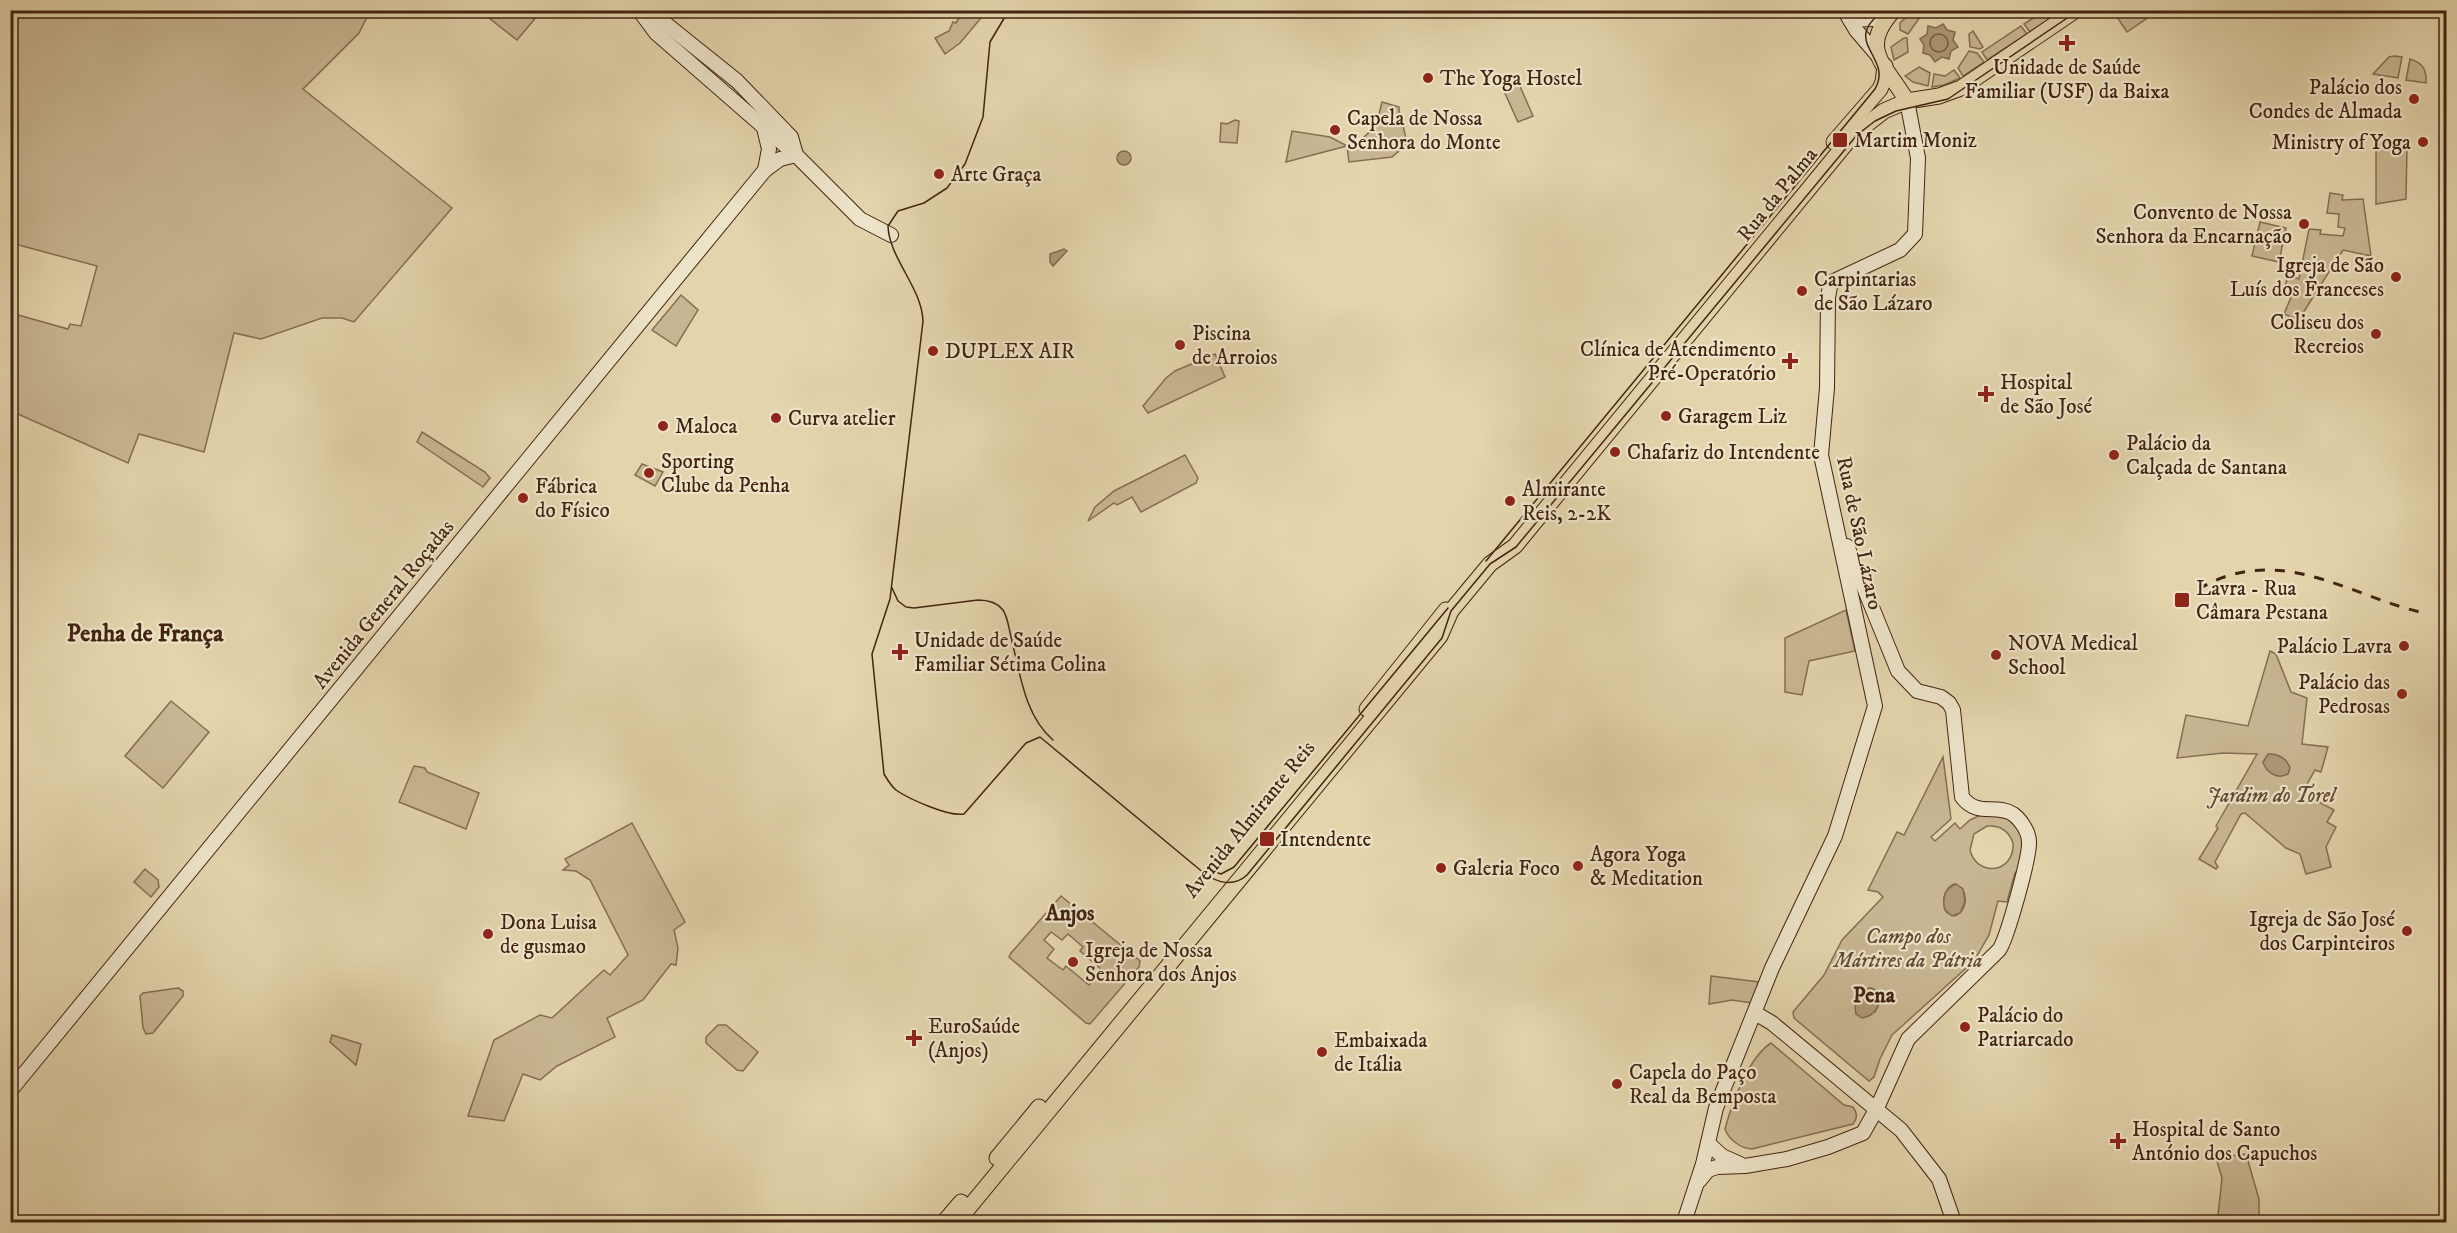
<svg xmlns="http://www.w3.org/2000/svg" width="2457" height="1233" font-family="'IM FELL DW Pica',serif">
<rect width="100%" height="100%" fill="#e3d4ac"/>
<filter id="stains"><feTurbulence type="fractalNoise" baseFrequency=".00333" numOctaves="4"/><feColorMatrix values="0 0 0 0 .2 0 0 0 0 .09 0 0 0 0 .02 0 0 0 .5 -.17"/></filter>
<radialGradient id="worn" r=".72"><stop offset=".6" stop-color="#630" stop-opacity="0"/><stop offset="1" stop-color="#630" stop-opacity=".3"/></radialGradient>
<g fill="#c8b692" stroke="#866d52" stroke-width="1.5" fill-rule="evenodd">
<path d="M 11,10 L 370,11 L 359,33 L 303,89 L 452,208 L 354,322 L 342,318 L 322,318 L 261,339 L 234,333 L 204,452 L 139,434 L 128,463 L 11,411 L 11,313 L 68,329 L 70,324 L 81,326 L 97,266 L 11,243 Z"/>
<path d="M 480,11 L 533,11 L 538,15 L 517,40 Z"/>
<path d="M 963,11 L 986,12 L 960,43 L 945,54 L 935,38 L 949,31 L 953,22 L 956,23 Z"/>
<path d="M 1912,11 L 1915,11 L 1920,17 L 1908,34 L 1900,30 L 1900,23 Z"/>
<path d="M 2044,11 L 2063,11 L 2030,32 L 2024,24 Z"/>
<path d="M 2113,11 L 2141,11 L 2146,19 L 2127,32 Z"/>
<path d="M 2021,26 L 2027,34 L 1987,60 L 1982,52 Z"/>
<path d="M 1973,31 L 1983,47 L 1980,49 L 1970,47 L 1969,34 Z"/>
<path d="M 1904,38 L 1907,38 L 1908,52 L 1894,60 L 1891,47 Z"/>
<path d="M 1969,51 L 1977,53 L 1984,62 L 1963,76 L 1958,68 Z"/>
<path d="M 2394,56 L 2402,57 L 2398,78 L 2373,74 L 2389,57 Z"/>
<path d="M 2410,59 C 2423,63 2427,70 2426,83 L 2406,80 Z"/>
<path d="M 1919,67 L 1930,73 L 1928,86 L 1913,82 L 1905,76 Z"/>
<path d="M 1954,70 L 1960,78 L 1944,85 L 1932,87 L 1934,74 L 1945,76 Z"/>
<path d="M 1519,84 L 1533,116 L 1518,122 L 1504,91 Z"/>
<path d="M 1382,102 L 1399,107 C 1398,118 1407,130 1406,145 L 1392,157 L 1349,162 L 1347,146 L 1286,162 L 1292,131 L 1330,137 L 1347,146 L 1349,142 L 1358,147 L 1364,137 L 1376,126 Z"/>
<path d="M 1235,120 L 1239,121 L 1237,143 L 1220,142 L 1221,123 L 1227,124 Z"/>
<path d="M 2379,143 L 2392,143 L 2407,148 L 2406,199 L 2376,204 L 2376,148 L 2379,147 Z"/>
<path d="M 2330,193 L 2343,195 L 2342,200 L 2363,199 L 2371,256 L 2343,250 L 2301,316 L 2293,318 L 2284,314 L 2294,290 L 2285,287 L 2288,275 L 2299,279 L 2309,229 L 2321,230 L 2320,234 L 2343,236 L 2345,228 L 2338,227 L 2339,214 L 2327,213 Z"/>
<path d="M 2260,222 L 2286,228 L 2279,262 L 2252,256 Z"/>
<path d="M 681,295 L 698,310 L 676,346 L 652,330 Z"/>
<path d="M 1215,354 L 1225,377 L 1148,413 L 1143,406 L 1166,378 L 1175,371 Z"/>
<path d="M 422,432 L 485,472 L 490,478 L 483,487 L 417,442 Z"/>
<path d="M 1185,455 L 1198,478 L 1196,483 L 1141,512 L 1132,497 L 1117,505 L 1114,503 L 1088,521 L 1095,507 L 1114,491 Z"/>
<path d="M 642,464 L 663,472 L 655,486 L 635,475 Z"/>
<path d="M 1846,610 L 1855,651 L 1809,661 L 1802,695 L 1785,692 L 1785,638 Z"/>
<path d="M 2270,651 L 2276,654 L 2291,692 L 2307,698 L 2302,744 L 2328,747 L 2321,772 L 2315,770 L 2302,793 L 2334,810 L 2327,822 L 2336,827 L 2326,847 L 2331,867 L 2306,874 L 2300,854 L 2286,848 L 2245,813 L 2241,814 L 2215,862 L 2218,867 L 2216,869 L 2199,859 L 2218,828 L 2216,826 L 2257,754 L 2223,753 L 2177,758 L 2186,715 L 2248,726 Z"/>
<path d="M 171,701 L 209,732 L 163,788 L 125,756 Z"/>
<path d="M 1943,757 L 1951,819 L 1931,837 L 1935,841 L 1955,823 L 1960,829 L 1970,820 L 1985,813 L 2009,817 L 2025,835 L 2019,869 L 2015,873 L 2007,902 L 1998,901 L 1989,935 L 1974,961 L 1892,1035 L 1880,1059 L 1874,1077 L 1869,1081 L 1794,1018 L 1793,1012 L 1824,975 L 1842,940 L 1883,897 L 1878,892 L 1868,890 L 1897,832 L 1904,835 ZM 1987,826 C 2000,825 2009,831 2013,843 C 2015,873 1977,878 1970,850 L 1974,834 ZM 1954,884 L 1962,888 C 1968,898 1966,911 1955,916 L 1947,913 C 1941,903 1943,890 1954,884 ZM 1871,988 L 1879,992 C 1881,1000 1879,1005 1875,1012 L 1856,1014 L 1857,999 L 1866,989 Z"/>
<path d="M 414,766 L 425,768 L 427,772 L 479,793 L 466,829 L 399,802 Z"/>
<path d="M 632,823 L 685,922 L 674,930 L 678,948 L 676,965 L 671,964 L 643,1000 L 607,1018 L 615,1037 L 557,1066 L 540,1080 L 523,1074 L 504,1121 L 468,1116 L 494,1040 L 540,1015 L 552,1018 L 604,970 L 610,975 L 628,955 L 590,880 L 576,871 L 563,870 L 569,865 L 565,859 Z"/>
<path d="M 145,869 L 158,880 L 159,887 L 151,897 L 134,882 Z"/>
<path d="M 1061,896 L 1140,961 L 1139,967 L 1090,1024 L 1086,1023 L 1009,957 L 1011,953 ZM 1051,932 L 1062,940 L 1068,934 L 1083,947 L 1080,951 L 1102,970 L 1089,985 L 1066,966 L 1063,970 L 1047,958 L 1054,949 L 1044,940 Z"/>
<path d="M 1711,976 L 1759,982 L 1752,1003 L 1732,1000 L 1709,1004 Z"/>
<path d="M 178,988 L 183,991 L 183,996 L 153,1033 L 146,1034 L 143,1028 L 140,996 L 143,993 Z"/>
<path d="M 718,1025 L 726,1025 L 758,1052 L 743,1071 L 737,1070 L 706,1043 L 706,1037 Z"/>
<path d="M 332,1035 L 361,1044 L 356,1065 L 330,1042 Z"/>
<path d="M 1771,1043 L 1844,1105 L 1853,1107 C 1857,1113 1858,1117 1853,1124 L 1752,1149 C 1740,1148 1729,1140 1725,1129 C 1732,1103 1748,1058 1771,1043 Z"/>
<path d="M 2246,1154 L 2259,1199 L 2259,1222 L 2223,1222 L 2218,1216 L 2222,1178 L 2216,1158 Z"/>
</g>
<g fill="#ad9877" stroke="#836a4e" stroke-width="1.5">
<path d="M 1943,24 L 1947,30 L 1955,32 L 1953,40 L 1958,47 L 1951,51 L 1949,59 L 1942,57 L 1935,62 L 1930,55 L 1923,53 L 1924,45 L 1920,39 L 1927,34 L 1928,26 L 1936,28 Z"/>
<circle cx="1124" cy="158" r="7"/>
<path d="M 1064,249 L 1067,251 L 1053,266 L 1050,262 L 1050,254 Z"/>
<path d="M 2268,754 C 2278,753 2287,759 2290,768 L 2288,774 C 2277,780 2266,772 2263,762 Z"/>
<path d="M 1956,884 L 1963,889 L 1965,902 L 1960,913 L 1952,916 L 1945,910 C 1942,900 1944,888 1956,884 Z"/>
<path d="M 1870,988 L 1879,992 C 1882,1004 1875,1016 1862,1018 L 1856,1014 C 1853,1002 1859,992 1870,988 Z"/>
</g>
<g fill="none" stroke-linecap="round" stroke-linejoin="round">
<circle stroke="#785e44" stroke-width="1.5" cx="1939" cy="43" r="9"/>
<defs>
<g id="secondary">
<path d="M 639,10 L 656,33 L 796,155 L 860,219 L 891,235"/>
<path d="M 642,10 L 666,24 L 737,81 L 791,137 L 796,155"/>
<path d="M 1844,10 L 1856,30 L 1879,57"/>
<path d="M 1850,20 L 1873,19 L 1891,10"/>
<path d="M 764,128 L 769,149 L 765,170"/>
<path d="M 1755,1013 L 1772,1023 L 1901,1130 L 1939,1179 L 1954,1222"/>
<path d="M 10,1091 L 765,170 L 780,159 L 796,155"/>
<path d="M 1708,1143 L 1722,1156 L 1740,1164"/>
<path d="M 1699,1181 L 1708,1170 L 1717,1167 L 1745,1166 L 1787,1159 L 1828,1147 L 1863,1133 L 1877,1108 L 1908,1039 L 1999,950 C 2007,939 2030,856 2029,842 C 2029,832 2021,820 2013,814 C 1995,803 1978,818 1962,797 L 1953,710 L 1949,703 L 1941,697 L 1917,691 L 1898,671 L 1847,546"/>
<path d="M 1684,1222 L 1703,1164 L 1716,1108 L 1772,968 L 1835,836 L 1875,706 L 1821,455 L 1827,388 L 1828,298 L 1830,286 L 1834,281 L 1900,250 L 1915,234 L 1918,158 L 1907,101"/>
</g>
<g id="primary">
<path d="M 1894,10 C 1858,49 1885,64 1907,101"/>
<path d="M 1834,142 L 1880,89 L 1883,82 L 1885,66"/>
<path d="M 1367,709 L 1446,610"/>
<path d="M 997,1158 L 1039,1107"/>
<path d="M 944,1222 L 961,1202"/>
<path d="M 957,1222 L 1440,636 L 1451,611 L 1490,564 L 1515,546 L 1853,135 L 1884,111 L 1907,101 L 1939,96 L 1961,88 L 2076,10"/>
</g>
</defs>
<use href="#secondary" stroke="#432411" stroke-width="16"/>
<use href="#primary" stroke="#432411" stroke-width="17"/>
<use href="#secondary" stroke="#ede3c9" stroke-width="14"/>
<use href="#primary" stroke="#e3d4ac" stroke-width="15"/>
<g stroke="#432411" stroke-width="1.5">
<path d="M 1009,10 L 990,42 L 983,117 L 965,164 L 947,188 L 924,203 L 898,211 L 888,226 C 889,258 922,288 923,321 L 890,599 L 872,654 L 884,774 C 887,779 891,786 896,790 C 909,799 949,817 964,814 L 1026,743 L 1040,737 L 1205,874 C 1218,883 1234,887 1247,875 L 1442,638 L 1451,611 L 1490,564 L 1516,547 L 1857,135 L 1875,121 L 1896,111 L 1948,99 L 2079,10"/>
<path d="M 1851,10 L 1864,18 L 1879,14"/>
<path d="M 1486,561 L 1875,89 C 1894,56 1838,42 1885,10"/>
<path d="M 892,588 L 898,601 L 906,607 L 914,608 L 978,600 C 988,600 997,602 1003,610 C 1008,618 1009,629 1011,637 C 1020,672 1024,715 1053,740"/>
<path d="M 1207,869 L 1221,874 L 1234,867 L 1448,608"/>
</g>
<path stroke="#432411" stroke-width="3" stroke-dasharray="10 10" stroke-linecap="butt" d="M 2181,599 C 2196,591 2211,581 2227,576 C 2297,554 2357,598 2424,613"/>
</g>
<g fill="#8f2418" stroke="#ede3c9" stroke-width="2">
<path d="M2064 34h6v6h6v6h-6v6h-6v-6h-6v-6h6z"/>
<circle cx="1428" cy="78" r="6"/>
<circle cx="2414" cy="99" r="6"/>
<circle cx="1335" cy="130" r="6"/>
<rect x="1832" y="132" width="16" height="16" rx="3"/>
<circle cx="2423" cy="142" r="6"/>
<circle cx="939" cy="174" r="6"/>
<circle cx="2304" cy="224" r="6"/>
<circle cx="2396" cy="277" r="6"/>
<circle cx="1802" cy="291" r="6"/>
<circle cx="2376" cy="334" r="6"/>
<circle cx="1180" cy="345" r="6"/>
<circle cx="933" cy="351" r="6"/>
<path d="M1787 352h6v6h6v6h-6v6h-6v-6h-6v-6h6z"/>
<path d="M1983 385h6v6h6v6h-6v6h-6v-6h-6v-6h6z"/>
<circle cx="1666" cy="416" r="6"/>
<circle cx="776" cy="418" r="6"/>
<circle cx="663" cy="426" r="6"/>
<circle cx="1615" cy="452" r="6"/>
<circle cx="2114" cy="455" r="6"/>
<circle cx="649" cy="473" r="6"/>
<circle cx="523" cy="498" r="6"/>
<circle cx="1510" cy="501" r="6"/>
<rect x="2174" y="592" width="16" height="16" rx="3"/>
<circle cx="2404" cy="646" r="6"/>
<path d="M897 643h6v6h6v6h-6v6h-6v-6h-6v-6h6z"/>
<circle cx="1996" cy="655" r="6"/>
<circle cx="2402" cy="694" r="6"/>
<rect x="1259" y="831" width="16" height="16" rx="3"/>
<circle cx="1578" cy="866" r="6"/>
<circle cx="1441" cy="868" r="6"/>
<circle cx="2407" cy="931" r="6"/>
<circle cx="488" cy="934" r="6"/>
<circle cx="1073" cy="962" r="6"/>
<circle cx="1965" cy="1027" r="6"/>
<path d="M911 1029h6v6h6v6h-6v6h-6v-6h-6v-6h6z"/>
<circle cx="1322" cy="1052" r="6"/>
<circle cx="1617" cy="1084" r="6"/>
<path d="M2115 1132h6v6h6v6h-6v6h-6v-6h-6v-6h6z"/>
</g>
<g text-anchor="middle" stroke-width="4.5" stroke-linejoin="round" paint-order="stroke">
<g font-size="21" fill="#432411" stroke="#ede3c9" text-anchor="start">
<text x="2067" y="74" text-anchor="middle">Unidade de Saúde<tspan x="2067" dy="24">Familiar (USF) da Baixa</tspan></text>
<text x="1440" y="85">The Yoga Hostel</text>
<text x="2402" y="94" text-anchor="end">Palácio dos<tspan x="2402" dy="24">Condes de Almada</tspan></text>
<text x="1347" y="125">Capela de Nossa<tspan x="1347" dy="24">Senhora do Monte</tspan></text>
<text x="1854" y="147">Martim Moniz</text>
<text x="2411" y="149" text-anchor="end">Ministry of Yoga</text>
<text x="951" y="181">Arte Graça</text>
<text x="2292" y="219" text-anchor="end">Convento de Nossa<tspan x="2292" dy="24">Senhora da Encarnação</tspan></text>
<text x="2384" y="272" text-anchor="end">Igreja de São<tspan x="2384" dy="24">Luís dos Franceses</tspan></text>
<text x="1814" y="286">Carpintarias<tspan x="1814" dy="24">de São Lázaro</tspan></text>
<text x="2364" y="329" text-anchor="end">Coliseu dos<tspan x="2364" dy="24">Recreios</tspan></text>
<text x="1192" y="340">Piscina<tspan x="1192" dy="24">de Arroios</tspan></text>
<text x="1776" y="356" text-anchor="end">Clínica de Atendimento<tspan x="1776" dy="24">Pré-Operatório</tspan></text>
<text x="945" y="358">DUPLEX AIR</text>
<text x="2000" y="389">Hospital<tspan x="2000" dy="24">de São José</tspan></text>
<text x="1678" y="423">Garagem Liz</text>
<text x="788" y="425">Curva atelier</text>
<text x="675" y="433">Maloca</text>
<text x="2126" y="450">Palácio da<tspan x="2126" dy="24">Calçada de Santana</tspan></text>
<text x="1627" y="459">Chafariz do Intendente</text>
<text x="661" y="468">Sporting<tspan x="661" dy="24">Clube da Penha</tspan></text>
<text x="535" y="493">Fábrica<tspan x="535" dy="24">do Físico</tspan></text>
<text x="1522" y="496">Almirante<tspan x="1522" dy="24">Reis, 2-2K</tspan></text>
<text x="2196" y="595">Lavra - Rua<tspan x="2196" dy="24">Câmara Pestana</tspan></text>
<text x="914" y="647">Unidade de Saúde<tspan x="914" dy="24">Familiar Sétima Colina</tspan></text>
<text x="2008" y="650">NOVA Medical<tspan x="2008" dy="24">School</tspan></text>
<text x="2392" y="653" text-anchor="end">Palácio Lavra</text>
<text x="2390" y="689" text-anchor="end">Palácio das<tspan x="2390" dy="24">Pedrosas</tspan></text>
<text x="1280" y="846">Intendente</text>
<text x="1590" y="861">Agora Yoga<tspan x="1590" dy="24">&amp; Meditation</tspan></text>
<text x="1453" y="875">Galeria Foco</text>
<text x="2395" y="926" text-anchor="end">Igreja de São José<tspan x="2395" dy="24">dos Carpinteiros</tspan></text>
<text x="500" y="929">Dona Luisa<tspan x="500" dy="24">de gusmao</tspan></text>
<text x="1085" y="957">Igreja de Nossa<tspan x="1085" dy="24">Senhora dos Anjos</tspan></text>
<text x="1977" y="1022">Palácio do<tspan x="1977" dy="24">Patriarcado</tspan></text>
<text x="928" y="1033">EuroSaúde<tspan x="928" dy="24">(Anjos)</tspan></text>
<text x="1334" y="1047">Embaixada<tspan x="1334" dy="24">de Itália</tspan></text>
<text x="1629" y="1079">Capela do Paço<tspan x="1629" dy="24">Real da Bemposta</tspan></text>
<text x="2132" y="1136">Hospital de Santo<tspan x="2132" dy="24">António dos Capuchos</tspan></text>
</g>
<g font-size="21" fill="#432411" stroke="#ede3c9">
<text transform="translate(1777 194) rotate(-51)" y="7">Rua da Palma</text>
<text transform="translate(1860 533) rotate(78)" y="7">Rua de São Lázaro</text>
<text transform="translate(383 604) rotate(-51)" y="7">Avenida General Roçadas</text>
<text transform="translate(1249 819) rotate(-51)" y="7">Avenida Almirante Reis</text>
</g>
<g font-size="21" font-style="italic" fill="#644831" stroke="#ede3c9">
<text x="2271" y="802">Jardim do Torel</text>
<text x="1908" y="943">Campo dos<tspan x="1908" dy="24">Mártires da Pátria</tspan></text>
</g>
<g font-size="22" font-weight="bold" fill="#432411" stroke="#ede3c9">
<text x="1070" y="920">Anjos</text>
<text x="1874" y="1002">Pena</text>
</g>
<g font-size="24" font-weight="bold" fill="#432411" stroke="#ede3c9">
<text x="145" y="641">Penha de França</text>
</g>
</g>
<rect width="2457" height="1233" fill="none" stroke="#e3d4ac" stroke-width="36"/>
<rect x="12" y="12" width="2433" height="1209" fill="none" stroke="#432411" stroke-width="3"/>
<rect x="18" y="18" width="2421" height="1197" fill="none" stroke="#432411" stroke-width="1.5"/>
<rect width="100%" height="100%" filter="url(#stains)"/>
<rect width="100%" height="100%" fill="url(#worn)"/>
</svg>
